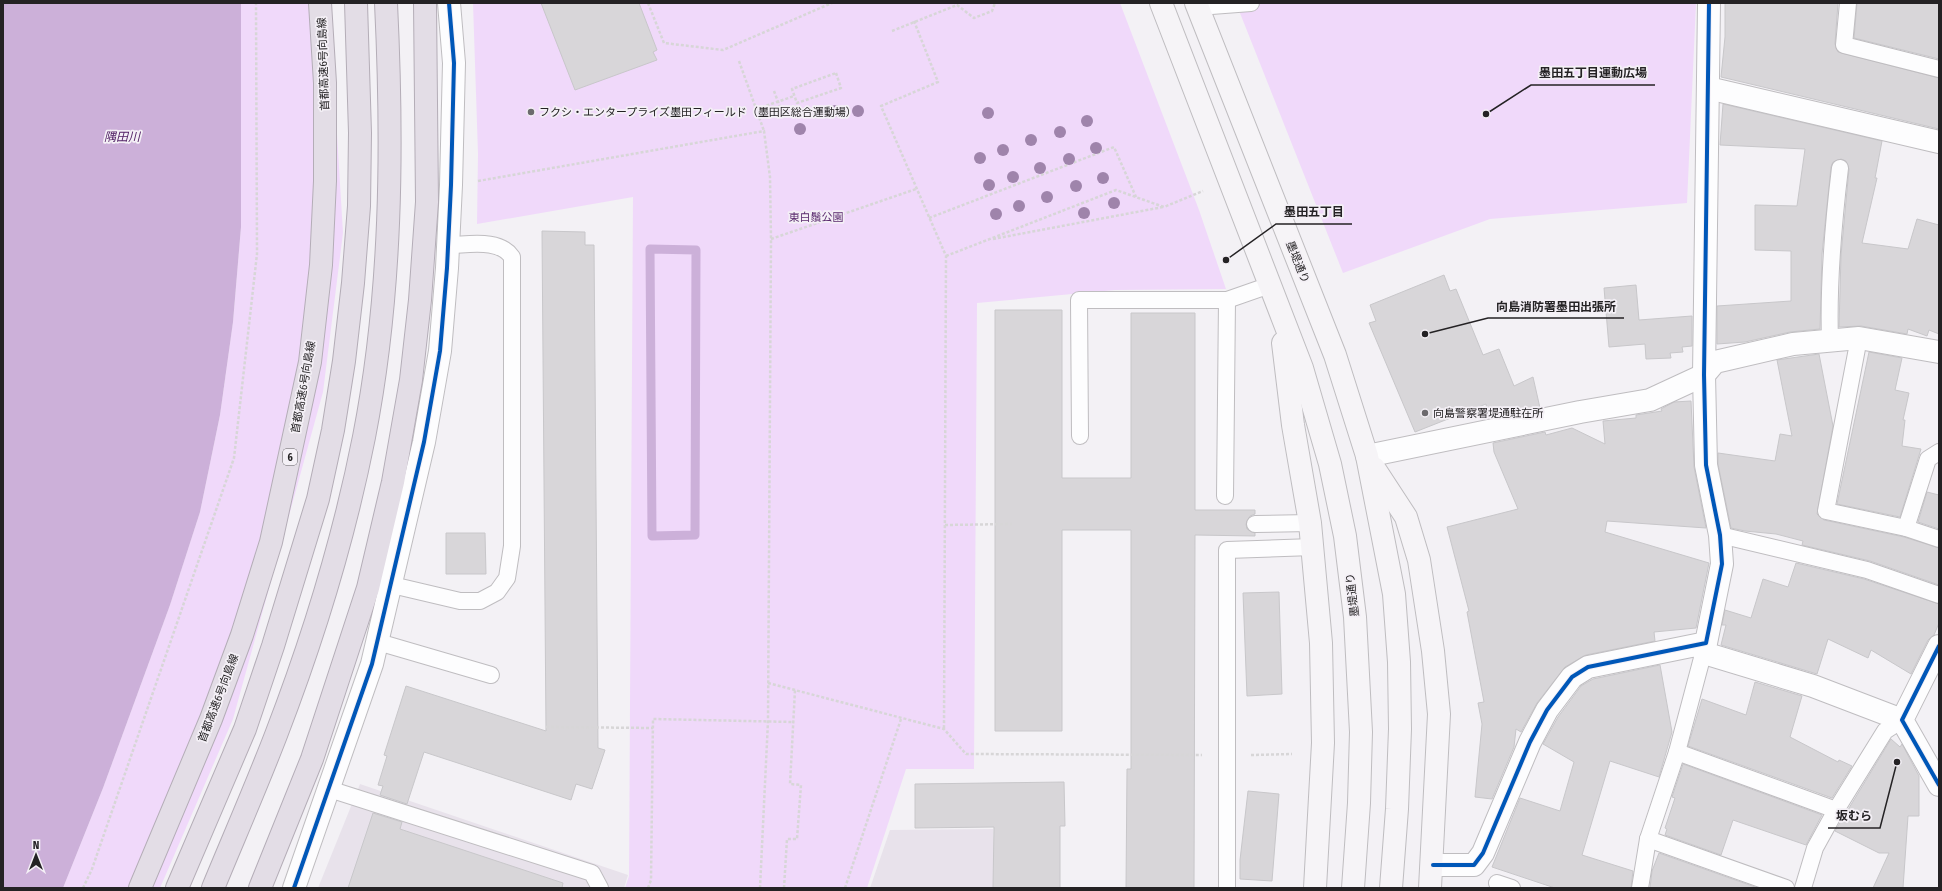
<svg xmlns="http://www.w3.org/2000/svg" width="1942" height="891" font-family="'Fira Sans Condensed','Noto Sans JP',sans-serif">
<rect width="100%" height="100%" fill="#f3f1f5"/>
<g fill="#e8e2eb">
<path d="M 360,784 L 628,875 L 624,888 L 318,888 Z"/>
<path d="M 993,829 L 993,888 L 870,888 L 890,830 Z"/>
</g>
<g fill="#f0d9fa">
<path d="M 241,3 L 329,3 L 343,233 L 323,392 L 233,719 L 160,888 L 63,888 L 103,788 L 170,605 L 200,512 L 220,415 L 233,322 L 241,227 Z"/>
<path d="M 473,3 L 1120,3 L 1199,210 L 1226,289 L 1115,290 L 977,303 L 974,769 L 906,769 L 867,888 L 625,888 L 629,876 L 633,197 L 477,224 L 478,154 Z"/>
<path d="M 1236,3 L 1696,3 L 1687,203 L 1490,219 L 1343,273 Z"/>
</g>
<path fill="#ccb0d9" d="M 3,3 L 241,3 L 241,227 L 233,322 L 220,415 L 200,512 L 170,605 L 103,788 L 63,888 L 3,888 Z"/>
<g fill="none" stroke-linecap="round" stroke-linejoin="round">
<path stroke="#ccb0d9" stroke-width="9" d="M 650,249 L 696,250 L 695,535 L 652,536 Z"/>
</g>
<g fill="#d8d6d9" stroke="#c8c7ca">
<path d="M 541,3 L 639,3 L 657,50 L 653,52 L 657,60 L 575,90 Z"/>
<path d="M 1725,3 L 1838,3 L 1835,44 L 1838,52 L 1939,78 L 1939,129 L 1721,77 L 1725,37 Z"/>
<path d="M 1857,3 L 1939,3 L 1939,59 L 1854,38 Z"/>
<path d="M 1723,104 L 1882,141 L 1875,178 L 1877,178 L 1862,243 L 1908,249 L 1917,219 L 1939,225 L 1939,334 L 1929,330 L 1927,336 L 1908,329 L 1907,334 L 1861,326 L 1839,327 L 1841,255 L 1849,169 L 1846,161 L 1841,159 L 1833,162 L 1831,167 L 1822,254 L 1820,329 L 1790,332 L 1745,342 L 1717,344 L 1717,306 L 1791,301 L 1791,251 L 1755,250 L 1755,205 L 1797,206 L 1805,149 L 1720,145 Z"/>
<path d="M 542,231 L 585,232 L 585,245 L 594,245 L 598,748 L 605,750 L 592,789 L 576,784 L 571,800 L 424,752 L 407,804 L 380,795 L 383,786 L 378,785 L 387,756 L 384,755 L 406,686 L 546,731 Z"/>
<path d="M 1444,275 L 1450,291 L 1456,289 L 1483,355 L 1499,349 L 1514,386 L 1533,377 L 1540,408 L 1488,418 L 1486,404 L 1415,432 L 1369,323 L 1376,321 L 1370,305 Z"/>
<path d="M 1636,285 L 1639,320 L 1692,316 L 1692,346 L 1682,347 L 1683,352 L 1670,353 L 1671,358 L 1646,359 L 1645,344 L 1609,347 L 1604,288 Z"/>
<path d="M 995,310 L 1062,310 L 1062,478 L 1131,478 L 1131,313 L 1195,313 L 1195,510 L 1255,510 L 1255,514 L 1250,516 L 1246,524 L 1247,529 L 1255,533 L 1255,536 L 1195,535 L 1194,888 L 1126,888 L 1127,769 L 1131,769 L 1131,530 L 1062,530 L 1062,731 L 995,731 Z"/>
<path d="M 1869,352 L 1902,358 L 1895,390 L 1909,393 L 1903,420 L 1905,420 L 1902,446 L 1921,449 L 1900,517 L 1837,504 Z"/>
<path d="M 1819,354 L 1833,426 L 1817,514 L 1824,520 L 1904,537 L 1939,548 L 1939,585 L 1870,561 L 1802,545 L 1803,541 L 1776,534 L 1745,531 L 1731,528 L 1718,464 L 1718,453 L 1775,461 L 1780,434 L 1792,436 L 1777,360 Z"/>
<path d="M 1691,401 L 1694,467 L 1706,528 L 1607,521 L 1605,532 L 1709,563 L 1696,628 L 1654,632 L 1655,641 L 1586,655 L 1565,667 L 1537,703 L 1521,732 L 1516,729 L 1514,747 L 1492,799 L 1475,797 L 1482,724 L 1478,703 L 1484,702 L 1467,612 L 1469,611 L 1447,527 L 1518,509 L 1494,452 L 1493,443 L 1545,432 L 1546,435 L 1572,428 L 1605,444 L 1603,421 L 1636,418 L 1636,415 L 1662,411 L 1661,409 L 1674,402 Z"/>
<path d="M 1927,492 L 1939,495 L 1939,529 L 1918,522 Z"/>
<path d="M 446,533 L 485,533 L 486,574 L 446,574 Z"/>
<path d="M 1796,563 L 1864,579 L 1939,604 L 1939,623 L 1934,635 L 1928,640 L 1911,674 L 1871,650 L 1868,658 L 1828,639 L 1817,674 L 1721,645 L 1726,625 L 1722,625 L 1725,610 L 1751,618 L 1763,579 L 1788,587 Z"/>
<path d="M 1279,592 L 1282,694 L 1247,696 L 1243,593 Z"/>
<path d="M 1660,665 L 1672,732 L 1659,777 L 1610,761 L 1582,855 L 1633,871 L 1631,888 L 1555,888 L 1492,867 L 1520,798 L 1560,811 L 1574,762 L 1543,744 L 1558,717 L 1581,686 L 1593,679 Z"/>
<path d="M 1755,682 L 1802,696 L 1790,737 L 1838,762 L 1839,760 L 1852,766 L 1832,798 L 1688,746 L 1702,699 L 1746,715 Z"/>
<path d="M 1891,739 L 1900,747 L 1902,744 L 1919,776 L 1919,816 L 1908,816 L 1903,888 L 1873,888 L 1889,853 L 1879,853 L 1835,831 Z"/>
<path d="M 1683,764 L 1822,815 L 1806,845 L 1733,820 L 1721,855 L 1665,835 L 1667,829 L 1665,828 L 1675,798 L 1672,797 Z"/>
<path d="M 1064,782 L 1065,826 L 1060,826 L 1060,888 L 993,888 L 994,827 L 915,828 L 915,784 Z"/>
<path d="M 1248,791 L 1279,794 L 1272,881 L 1240,879 L 1240,860 Z"/>
<path d="M 373,813 L 402,822 L 400,829 L 563,883 L 562,888 L 348,888 Z"/>
<path d="M 1659,853 L 1758,888 L 1650,888 L 1652,871 Z"/>
</g>
<g fill="none" stroke-linecap="round" stroke-linejoin="round">
<defs>
<g id="service">
<path d="M 1848,3 L 1844,45 L 1939,69"/>
<path d="M 1198,7 L 1251,3"/>
<path d="M 1227,300 L 1270,285"/>
<path d="M 1859,338 L 1826,511 L 1906,528 L 1939,539"/>
<path d="M 1830,341 C 1828,283 1833,226 1840,168"/>
<path d="M 1080,436 L 1079,300 L 1227,300 L 1225,496"/>
<path d="M 1255,524 L 1310,523"/>
<path d="M 1906,528 L 1928,459 L 1939,452"/>
<path d="M 1720,535 L 1867,570 L 1939,595"/>
<path d="M 392,585 L 460,601 L 480,601 L 497,592 L 507,578 L 512,546 L 512,257 C 499,238 468,245 448,245"/>
<path d="M 378,642 L 491,675"/>
<path d="M 1677,752 L 1836,810"/>
<path d="M 329,789 L 592,873 L 600,888"/>
<path d="M 1648,839 L 1786,888"/>
<path d="M 1497,883 L 1512,888"/>
<path d="M 1227,888 L 1227,550 L 1313,547"/>
<path d="M 1640,888 L 1648,839 L 1677,752 L 1706,643"/>
<path d="M 1803,888 L 1815,848 L 1836,810 L 1885,731 L 1902,720"/>
</g>
<g id="minor">
<path d="M 1708,88 L 1939,142"/>
<path d="M 1367,456 L 1580,412 L 1650,400 L 1704,375 L 1715,362 L 1793,344 L 1859,338 L 1939,352"/>
<path d="M 1939,646 L 1902,720 L 1939,785"/>
<path d="M 1704,653 L 1813,686 L 1902,720"/>
<path d="M 1433,865 L 1474,865 L 1483,853 L 1530,742 L 1547,710 L 1572,677 L 1588,667 L 1706,643 L 1722,564 L 1720,535 L 1706,465 L 1704,375 L 1709,3"/>
<path d="M 294,888 L 372,664 L 424,442 L 440,351 L 447,268 L 451,185 L 454,63 L 449,3"/>
</g>
<g id="secondary">
<path d="M 1161,3 L 1302,368 L 1330,464 L 1345,536 L 1355,617 L 1361,732 L 1359,803 L 1353,888"/>
<path d="M 1196,3 L 1335,355 L 1367,456 L 1394,594 L 1399,662 L 1400,729 L 1397,809 L 1391,888"/>
<path d="M 1283,343 L 1293,425 L 1310,523 L 1321,643 L 1323,743 L 1315,888"/>
<path d="M 1374,468 L 1406,517 L 1419,560 L 1433,651 L 1439,714 L 1430,888"/>
</g>
<g id="motorway">
<path d="M 140,888 L 211,719 L 242,635 L 271,542 L 310,362 L 321,265 L 325,181 L 325,83 L 320,3"/>
<path d="M 177,888 L 245,729 L 273,646 L 318,499 L 333,430 L 344,361 L 353,283 L 359,206 L 360,133 L 356,3"/>
<path d="M 213,888 C 234,837 256,787 276,735 C 313,639 344,538 364,437 C 392,294 393,147 386,3"/>
<path d="M 260,888 L 312,759 L 368,588 L 393,482 L 411,380 L 420,300 L 427,202 L 425,3"/>
</g>
</defs>
<use href="#service" stroke="#bfbdc0" stroke-width="18"/>
<use href="#minor" stroke="#bfbdc0" stroke-width="24"/>
<use href="#secondary" stroke="#bfbdc0" stroke-width="24"/>
<use href="#motorway" stroke="#b4adb7" stroke-width="24"/>
<g stroke="#d7d6d7" stroke-width="2.5" stroke-dasharray="3 2" stroke-linecap="butt">
<path d="M 648,3 L 664,43 L 723,50 L 832,3"/>
<path d="M 914,21 L 938,82 L 881,106 L 946,256 L 944,729"/>
<path d="M 892,31 L 957,5 L 974,18 L 992,11 L 995,3"/>
<path d="M 739,61 L 764,131"/>
<path d="M 836,73 L 841,88 L 797,103 L 792,89 Z"/>
<path d="M 774,91 L 783,115"/>
<path d="M 757,109 L 794,96"/>
<path d="M 478,181 L 764,131 L 770,177 L 771,239 L 768,721 L 760,888"/>
<path d="M 929,218 L 1114,147 L 1136,197"/>
<path d="M 771,239 L 916,189"/>
<path d="M 993,239 L 1163,207"/>
<path d="M 946,256 L 1116,190 L 1164,207 L 1203,191"/>
<path d="M 945,525 L 1012,524"/>
<path d="M 768,683 L 944,729 L 966,754 L 1202,755"/>
<path d="M 546,727 L 653,728"/>
<path d="M 1251,755 L 1292,754"/>
<path d="M 83,888 L 92,869 L 234,458 L 257,254 L 256,3"/>
<path d="M 648,888 L 651,880 L 653,719 L 794,722"/>
<path d="M 784,888 L 787,839 L 797,839 L 801,785 L 790,784 L 795,690"/>
<path d="M 845,888 L 901,719"/>
</g>
<use href="#service" stroke="#fdfdfe" stroke-width="16"/>
<use href="#minor" stroke="#fdfdfe" stroke-width="22"/>
<use href="#secondary" stroke="#f6f4f7" stroke-width="22"/>
<use href="#motorway" stroke="#e3dde6" stroke-width="22"/>
<defs>
<g id="cycleway">
<path d="M 1939,646 L 1902,720 L 1939,785"/>
<path d="M 1433,865 L 1474,865 L 1483,853 L 1530,742 L 1547,710 L 1572,677 L 1588,667 L 1706,643 L 1722,564 L 1720,535 L 1706,465 L 1704,375 L 1709,3"/>
<path d="M 294,888 L 372,664 L 424,442 L 440,351 L 447,268 L 451,185 L 454,63 L 449,3"/>
</g>
</defs>
<use href="#cycleway" stroke="#f4f0f6" stroke-width="6"/>
<use href="#cycleway" stroke="#0057b8" stroke-width="4"/>
</g>
<g fill="#9f84ab">
<circle cx="835" cy="111" r="6"/>
<circle cx="858" cy="111" r="6"/>
<circle cx="988" cy="113" r="6"/>
<circle cx="1087" cy="121" r="6"/>
<circle cx="800" cy="129" r="6"/>
<circle cx="1060" cy="132" r="6"/>
<circle cx="1031" cy="140" r="6"/>
<circle cx="1096" cy="148" r="6"/>
<circle cx="1003" cy="150" r="6"/>
<circle cx="980" cy="158" r="6"/>
<circle cx="1069" cy="159" r="6"/>
<circle cx="1040" cy="168" r="6"/>
<circle cx="1013" cy="177" r="6"/>
<circle cx="1103" cy="178" r="6"/>
<circle cx="989" cy="185" r="6"/>
<circle cx="1076" cy="186" r="6"/>
<circle cx="1047" cy="197" r="6"/>
<circle cx="1114" cy="203" r="6"/>
<circle cx="1019" cy="206" r="6"/>
<circle cx="1084" cy="213" r="6"/>
<circle cx="996" cy="214" r="6"/>
</g>
<g fill="#6c6a6d" stroke="#f4f0f6" stroke-width="1.5">
<circle cx="531" cy="112" r="4"/>
<circle cx="1425" cy="413" r="4"/>
</g>
<g text-anchor="middle" stroke-width="3.5" stroke-linejoin="round" paint-order="stroke">
<rect fill="#f4f0f6" stroke="#626063" stroke-width="1" x="283" y="449" width="14" height="16" rx="3"/>
<g font-size="10" font-weight="bold" fill="#242224">
<text x="290" y="461">6</text>
</g>
<g font-size="11" fill="#242224" stroke="#f4f0f6">
<text transform="translate(323 64) rotate(-92)" y="4">首都高速6号向島線</text>
<text transform="translate(1298 262) rotate(68)" y="4">墨堤通り</text>
<text transform="translate(303 387) rotate(-80)" y="4">首都高速6号向島線</text>
<text transform="translate(1352 595) rotate(-97)" y="4">墨堤通り</text>
<text transform="translate(218 698) rotate(-69)" y="4">首都高速6号向島線</text>
</g>
<g font-size="11" fill="#242224" stroke="#f4f0f6" text-anchor="start">
<text x="539" y="116">フクシ・エンタープライズ墨田フィールド（墨田区総合運動場）</text>
<text x="1433" y="417">向島警察署堤通駐在所</text>
</g>
<g font-size="11" fill="#5a2a6e" stroke="#f4f0f6">
<text x="816" y="221">東白鬚公園</text>
</g>
<g font-size="12" font-style="italic" fill="#522165" stroke="#f4f0f6">
<text x="122" y="141">隅田川</text>
</g>
</g>
<path fill="none" stroke="#242224" stroke-width="1.5" d="M1486 114L1531 85H1655M1226 260L1276 224H1352M1425 334L1488 318H1624M1897 762L1880 828H1828"/>
<g fill="#242224" stroke="#f4f0f6" stroke-width="1.5">
<circle cx="1486" cy="114" r="4"/>
<circle cx="1226" cy="260" r="4"/>
<circle cx="1425" cy="334" r="4"/>
<circle cx="1897" cy="762" r="4"/>
</g>
<g font-size="12" text-anchor="middle" font-weight="bold" fill="#242224" stroke="#f4f0f6" stroke-width="3.5" stroke-linejoin="round" paint-order="stroke">
<text x="1593" y="77">墨田五丁目運動広場</text>
<text x="1314" y="216">墨田五丁目</text>
<text x="1556" y="311">向島消防署墨田出張所</text>
<text x="1854" y="820">坂むら</text>
</g>
<rect width="1942" height="891" fill="none" stroke="#242224" stroke-width="8"/>
<g transform="translate(36 855)" stroke="#f4f0f6" stroke-width="3" paint-order="stroke">
<path d="M0-3L7 15L0 10L-7 15Z" fill="#242224"/>
<text y="-6" font-size="11" font-weight="bold" text-anchor="middle" fill="#242224">N</text>
</g>
</svg>
